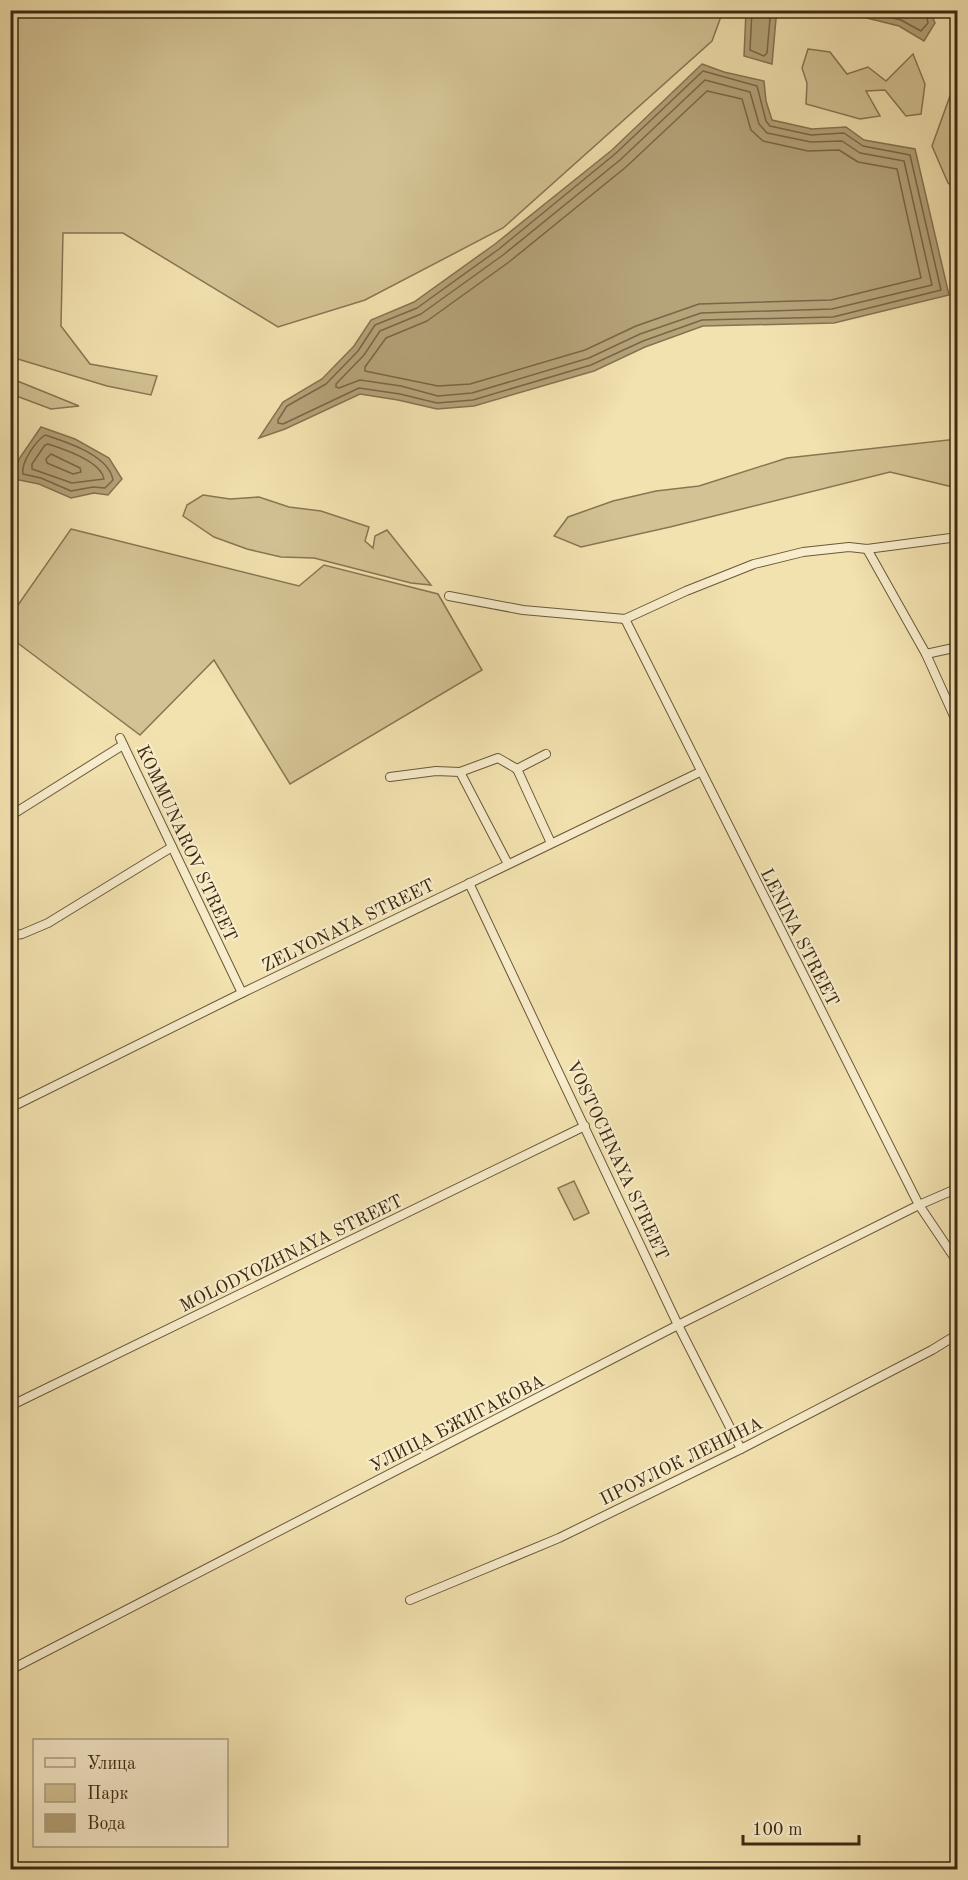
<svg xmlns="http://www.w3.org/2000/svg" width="968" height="1880" font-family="'Old Standard TT',serif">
<rect width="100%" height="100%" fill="#f2e2af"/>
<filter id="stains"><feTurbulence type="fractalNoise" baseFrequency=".00333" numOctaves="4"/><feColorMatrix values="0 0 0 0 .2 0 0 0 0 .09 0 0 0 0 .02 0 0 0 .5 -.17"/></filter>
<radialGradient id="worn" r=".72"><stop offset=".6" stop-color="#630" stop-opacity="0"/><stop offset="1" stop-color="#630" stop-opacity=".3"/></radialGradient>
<g fill="#d3c394" stroke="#887653" stroke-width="1.5">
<path d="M 10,11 L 11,10 L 723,11 L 712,41 L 503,228 L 365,300 L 278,327 L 123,233 L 63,233 L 61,326 L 90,364 L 157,376 L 151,395 L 107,386 L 11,357 Z"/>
<path d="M 808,49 L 830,52 L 847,74 L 868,67 L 886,81 L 913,54 L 925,84 L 921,114 L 906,116 L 885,90 L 866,91 L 880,116 L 860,119 L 806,104 L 807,83 L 802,68 Z"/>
<path d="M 957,88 L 957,189 L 948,183 L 932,146 L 950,96 Z"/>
<path d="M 10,378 L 79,406 L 51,409 L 11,394 Z"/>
<path d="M 957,439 L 957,488 L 890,472 L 670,527 L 581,547 L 554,536 L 568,517 L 613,501 L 656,491 L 699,486 L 787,458 Z"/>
<path d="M 203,495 L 230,499 L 259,497 L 289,507 L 321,511 L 369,527 L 365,541 L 373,548 L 375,536 L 387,530 L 431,585 L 411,583 L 314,558 L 281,557 L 247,549 L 214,537 L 183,516 L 187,505 Z"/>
<path d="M 71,529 L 299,586 L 324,565 L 438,594 L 482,670 L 290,784 L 214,660 L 140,735 L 11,638 L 11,615 Z"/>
<path d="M 574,1181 L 589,1213 L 574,1220 L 558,1188 Z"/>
</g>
<g fill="#b5a37a" stroke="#857350" stroke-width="1.5">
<path d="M 746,11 L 781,11 L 776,19 L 772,64 L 744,56 Z"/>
<path d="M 847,11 L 930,11 L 935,23 L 924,41 L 899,26 L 855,15 Z"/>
<path d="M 702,64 L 724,72 L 764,81 L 766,101 L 772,120 L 812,129 L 846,127 L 864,140 L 915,149 L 949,295 L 834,323 L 703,326 L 645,347 L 594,371 L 474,406 L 437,409 L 398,400 L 360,394 L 285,429 L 259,438 L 283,402 L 322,379 L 354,346 L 371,320 L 414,302 L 495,244 L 612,150 Z"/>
<path d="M 41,427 L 75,439 L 109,458 L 122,479 L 108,495 L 94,493 L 71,498 L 39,484 L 14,479 L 19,459 Z"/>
</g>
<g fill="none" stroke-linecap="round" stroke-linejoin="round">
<g stroke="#7a6646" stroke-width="1.5">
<path d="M 752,10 L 750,50 L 764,56 L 767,53 L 770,18 L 774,10"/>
<path d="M 862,10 L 901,20 L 921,31 L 928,23 L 925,10"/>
<path d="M 703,71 L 757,86 L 766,121 L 770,126 L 811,135 L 844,133 L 863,146 L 910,155 L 941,290 L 833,317 L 702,320 L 643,341 L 591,365 L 473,400 L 437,403 L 400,394 L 359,388 L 283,424 L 278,423 L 278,420 L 287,406 L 326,384 L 358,351 L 375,325 L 417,308 L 499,249 L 615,154 Z"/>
<path d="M 705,80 L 750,92 L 759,124 L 767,133 L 811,142 L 842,141 L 860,153 L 904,161 L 932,285 L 832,309 L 701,313 L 640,334 L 589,358 L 472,393 L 438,396 L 401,386 L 360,380 L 339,388 L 336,387 L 336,384 L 364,355 L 380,331 L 421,314 L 503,255 L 620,160 Z"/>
<path d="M 707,91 L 742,99 L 751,130 L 763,141 L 808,151 L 839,150 L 858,162 L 897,169 L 921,278 L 831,300 L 699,304 L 636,326 L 585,350 L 470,384 L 438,386 L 365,371 L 365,367 L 386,338 L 427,321 L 509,262 L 626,167 Z"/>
<path d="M 45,435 C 66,442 109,455 113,480 L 105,488 L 93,487 L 71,491 L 41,478 L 23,474 C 21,462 35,442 45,435 Z"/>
<path d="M 48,444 C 64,449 101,461 104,479 L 72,483 L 32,469 L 32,464 L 45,445 Z"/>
<path d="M 51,454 L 80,468 L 81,472 L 73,474 L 47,463 L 46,459 Z"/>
</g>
<defs>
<g id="minor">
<path d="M 867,549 L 926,654 L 958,725"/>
<path d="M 449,596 L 523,610 L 625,619 L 686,591 L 754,564 L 803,552 L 849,547 L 867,549 L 958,537"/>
<path d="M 625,619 L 919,1205 L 958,1263"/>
<path d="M 926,654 L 958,647"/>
<path d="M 120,738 L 242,993"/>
<path d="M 546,754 L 517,769 L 551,843"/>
<path d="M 460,772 L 498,758 L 517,769"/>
<path d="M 390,777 L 436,771 L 460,772 L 508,864"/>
<path d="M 10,816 L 123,745"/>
<path d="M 469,883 L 678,1325 L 741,1449"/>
<path d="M 10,936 L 22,934 L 48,923 L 172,847"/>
<path d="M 10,1108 L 242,993 L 700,772"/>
<path d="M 10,1406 L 585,1126"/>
<path d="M 410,1600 L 559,1538 L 741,1449 L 932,1350 L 958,1334"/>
<path d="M 10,1670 L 678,1325 L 919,1205 L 958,1188"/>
</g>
</defs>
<use href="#minor" stroke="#6b5839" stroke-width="10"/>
<use href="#minor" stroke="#f7eccb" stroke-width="8"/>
</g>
<g text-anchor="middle" stroke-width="4.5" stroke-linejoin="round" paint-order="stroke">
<g font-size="18" fill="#3e2a12" stroke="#f7eccb">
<text transform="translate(187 843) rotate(65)" y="6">KOMMUNAROV STREET</text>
<text transform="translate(348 925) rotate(-26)" y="6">ZELYONAYA STREET</text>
<text transform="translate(800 937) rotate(63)" y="6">LENINA STREET</text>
<text transform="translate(618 1160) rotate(65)" y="6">VOSTOCHNAYA STREET</text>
<text transform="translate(291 1253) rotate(-26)" y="6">MOLODYOZHNAYA STREET</text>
<text transform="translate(457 1423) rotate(-27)" y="6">УЛИЦА БЖИГАКОВА</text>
<text transform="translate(681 1461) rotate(-26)" y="6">ПРОУЛОК ЛЕНИНА</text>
</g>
</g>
<rect width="968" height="1880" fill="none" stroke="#f2e2af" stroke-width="36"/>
<rect x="12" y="12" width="944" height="1856" fill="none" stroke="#3e2a12" stroke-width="3"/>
<rect x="18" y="18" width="932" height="1844" fill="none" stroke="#3e2a12" stroke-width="1.5"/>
<rect x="33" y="1739" width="195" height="108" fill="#f7eccb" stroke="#ad9e81" stroke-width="1.5"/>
<rect x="45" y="1758" width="30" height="9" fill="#f7eccb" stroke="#ad9e81" stroke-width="1.5"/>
<text x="87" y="1769" font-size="18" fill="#3e2a12">Улица</text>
<rect x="45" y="1784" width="30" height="18" fill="#d3c394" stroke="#ad9e81" stroke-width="1.5"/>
<text x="87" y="1799" font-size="18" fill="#3e2a12">Парк</text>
<rect x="45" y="1814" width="30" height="18" fill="#b5a37a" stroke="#ad9e81" stroke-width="1.5"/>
<text x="87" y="1829" font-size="18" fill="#3e2a12">Вода</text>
<path d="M743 1835v9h116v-9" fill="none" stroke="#3e2a12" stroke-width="3"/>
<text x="752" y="1835" font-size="18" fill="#3e2a12" stroke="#f7eccb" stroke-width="4.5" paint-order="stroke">100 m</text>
<rect width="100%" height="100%" filter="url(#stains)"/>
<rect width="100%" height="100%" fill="url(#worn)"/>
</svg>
